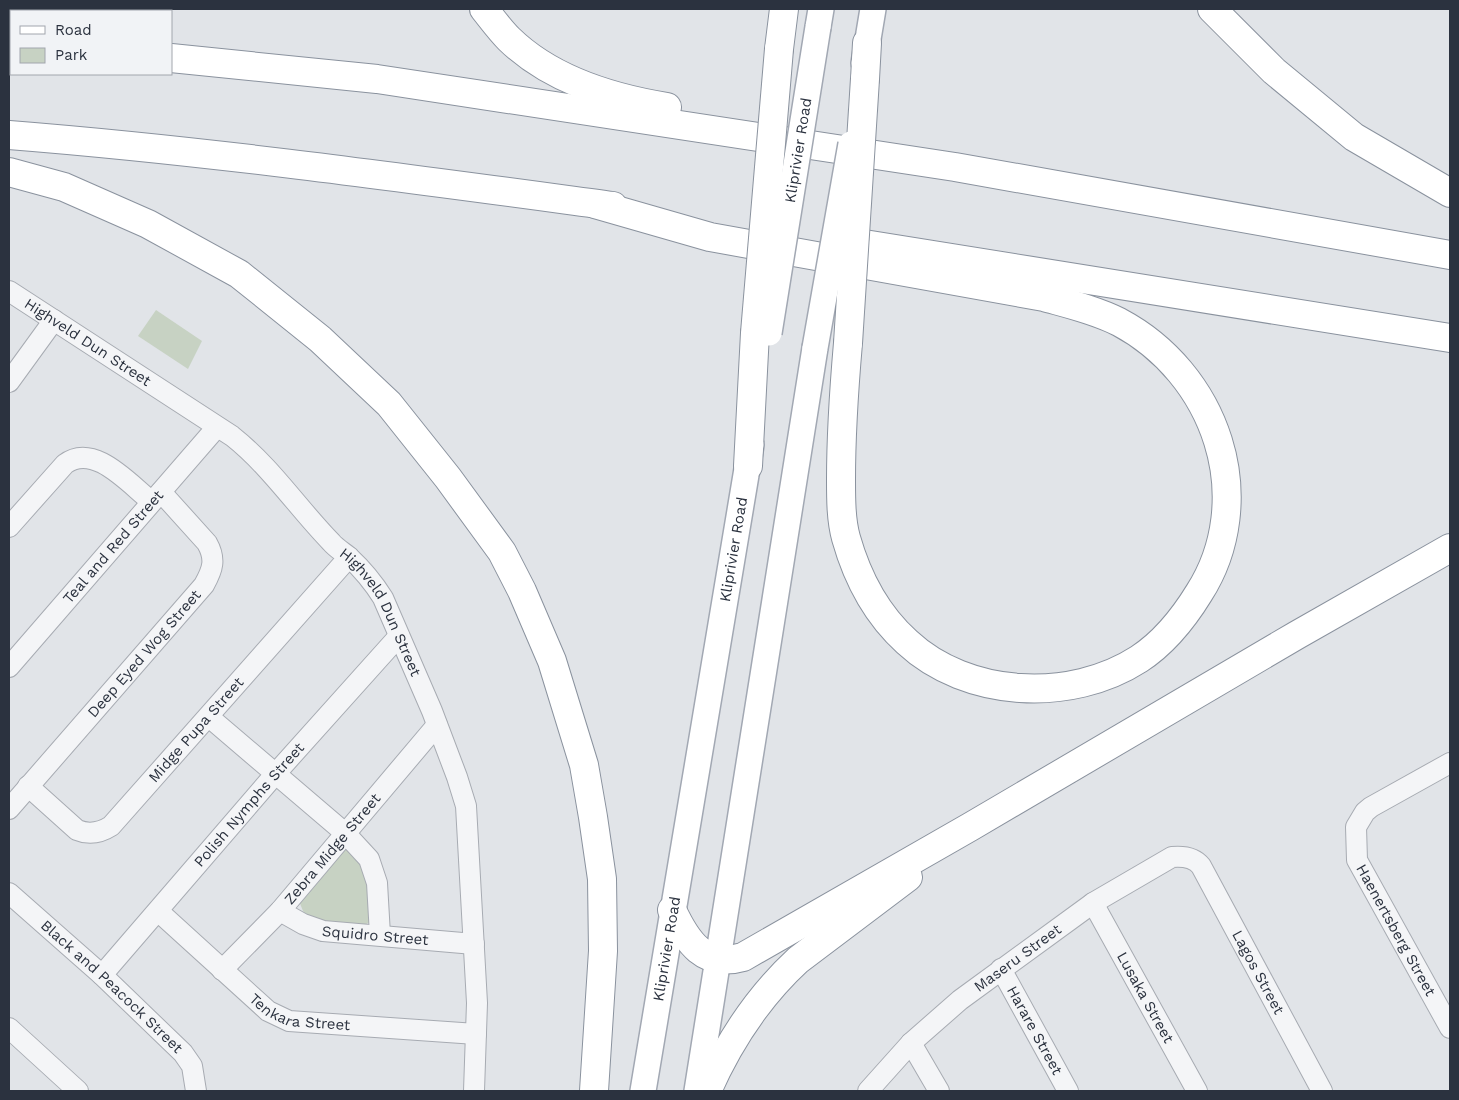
<svg xmlns="http://www.w3.org/2000/svg" width="1459" height="1100" font-family="'Work Sans',sans-serif">
<rect width="100%" height="100%" fill="#e1e4e8"/>
<g fill="#c7d2c3">
<path d="M 156,310 L 202,341 L 188,369 L 138,336 Z"/>
<path d="M 345,847 L 369,867 L 370,922 C 355,933 325,921 308,918 L 303,911 L 299,901 Z"/>
</g>
<g fill="none" stroke-linecap="round" stroke-linejoin="round">
<defs>
<g id="minor">
<path id="s1" d="M 9,291 L 232,436 C 271,467 297,507 331,542 C 336,548 343,552 349,557 C 362,569 373,582 383,598 L 432,711 L 457,777 L 466,806 L 477,1003 L 474,1091"/>
<path d="M 9,382 L 54,320"/>
<path d="M 9,527 L 65,464 C 94,442 129,484 151,501"/>
<path id="s2" d="M 9,667 L 217,427"/>
<path d="M 209,717 L 345,833 L 369,859 L 377,883 L 380,935"/>
<path id="s3" d="M 1450,763 L 1371,807 L 1365,812 L 1356,827 L 1357,860 L 1450,1028"/>
<path id="s4" d="M 28,786 L 77,830 C 89,835 100,833 111,826 L 349,557"/>
<path id="s5" d="M 9,809 L 204,585 C 213,569 216,559 207,543 L 161,492"/>
<path id="s6" d="M 9,893 L 102,975 L 183,1053 L 192,1066 L 196,1091"/>
<path id="s7" d="M 1093,903 L 1197,1091"/>
<path id="s8" d="M 158,911 L 268,1011 L 289,1021 L 476,1034"/>
<path id="s9" d="M 280,911 L 303,924 L 323,931 L 474,944"/>
<path id="s10" d="M 1001,969 L 1068,1091"/>
<path id="s11" d="M 222,970 L 280,911 L 437,725"/>
<path id="s12" d="M 102,975 L 277,772 L 399,636"/>
<path d="M 9,1028 L 78,1091"/>
<path d="M 911,1043 L 939,1091"/>
<path id="s13" d="M 868,1091 L 911,1043 L 960,1000 L 1093,903 L 1172,857 C 1183,856 1194,857 1201,866 L 1322,1091"/>
</g>
<g id="major">
<path d="M 818,27 L 821,9"/>
<path d="M 864,63 L 873,9"/>
<path id="s14" d="M 643,1091 L 751,445"/>
<path d="M 697,1091 L 815,348"/>
</g>
<g id="highway">
<path d="M 484,9 C 492,19 500,30 509,39 C 550,79 611,98 667,107"/>
<path d="M 1212,9 L 1274,71 L 1354,137 L 1450,193"/>
<path d="M 9,45 L 11,45"/>
<path d="M 779,49 L 784,9"/>
<path d="M 171,58 L 377,79 L 955,167 L 1450,255"/>
<path d="M 865,79 L 867,43"/>
<path d="M 9,135 C 211,151 412,179 613,206"/>
<path d="M 9,172 L 64,187 L 148,224 L 239,274 L 320,339 L 389,404 L 448,478 L 502,552 L 522,591 L 552,661 L 584,765 L 593,817 L 602,879 L 603,951 L 594,1091"/>
<path d="M 595,204 L 710,237 L 1044,297 C 1069,304 1095,310 1119,322 C 1166,347 1202,390 1218,441 C 1234,492 1228,548 1199,593 C 1183,619 1165,642 1139,659 C 1071,703 967,698 907,642 C 876,614 857,577 846,538 C 841,520 841,499 841,480 C 841,434 844,389 848,343"/>
<path d="M 858,243 L 1450,338"/>
<path d="M 748,466 L 755,333"/>
<path d="M 672,910 C 687,942 704,968 743,957 L 970,827 L 1297,635 L 1450,548"/>
<path d="M 707,1091 C 729,1041 758,997 798,960 L 908,877"/>
</g>
</defs>
<use href="#minor" stroke="#a7abb2" stroke-width="22"/>
<use href="#major" stroke="#a2a8b3" stroke-width="28"/>
<use href="#highway" stroke="#8a929e" stroke-width="30"/>
<use href="#minor" stroke="#f4f5f7" stroke-width="20"/>
<use href="#major" stroke="#fff" stroke-width="25"/>
<use href="#highway" stroke="#fff" stroke-width="28"/>
<defs>
<g id="major-bridge">
<path id="s15" d="M 769,333 L 818,27"/>
<path d="M 815,348 L 851,144"/>
</g>
<g id="highway-bridge">
<path d="M 755,333 L 779,49"/>
<path d="M 848,343 L 865,79"/>
</g>
</defs>
<use href="#major-bridge" stroke="#a2a8b3" stroke-width="28" stroke-linecap="butt"/>
<use href="#highway-bridge" stroke="#8a929e" stroke-width="30" stroke-linecap="butt"/>
<use href="#major-bridge" stroke="#fff" stroke-width="25"/>
<use href="#highway-bridge" stroke="#fff" stroke-width="28"/>
</g>
<g text-anchor="middle" stroke-width="4" stroke-linejoin="round" paint-order="stroke">
<g font-size="15" fill="#2b323f" stroke="#f1f3f6">
<text dy="5" stroke="none"><textPath href="#s15" startOffset="185">Kliprivier Road</textPath></text>
<text dy="5" stroke="none"><textPath href="#s1" startOffset="94">Highveld Dun Street</textPath></text>
<text dy="5" stroke="none"><textPath href="#s2" startOffset="159">Teal and Red Street</textPath></text>
<text dy="5" stroke="none"><textPath href="#s14" startOffset="549">Kliprivier Road</textPath></text>
<text dy="5" stroke="none"><textPath href="#s1" startOffset="499">Highveld Dun Street</textPath></text>
<text dy="5" stroke="none"><textPath href="#s5" startOffset="206">Deep Eyed Wog Street</textPath></text>
<text dy="5" stroke="none"><textPath href="#s4" startOffset="230">Midge Pupa Street</textPath></text>
<text dy="5" stroke="none"><textPath href="#s12" startOffset="225">Polish Nymphs Street</textPath></text>
<text dy="5" stroke="none"><textPath href="#s11" startOffset="164">Zebra Midge Street</textPath></text>
<text dy="5" stroke="none"><textPath href="#s3" startOffset="229">Haenertsberg Street</textPath></text>
<text dy="5" stroke="none"><textPath href="#s9" startOffset="100">Squidro Street</textPath></text>
<text dy="5" stroke="none"><textPath href="#s14" startOffset="144">Kliprivier Road</textPath></text>
<text dy="5" stroke="none"><textPath href="#s13" startOffset="201">Maseru Street</textPath></text>
<text dy="5" stroke="none"><textPath href="#s13" startOffset="538">Lagos Street</textPath></text>
<text dy="5" stroke="none"><textPath href="#s6" startOffset="139">Black and Peacock Street</textPath></text>
<text dy="5" stroke="none"><textPath href="#s7" startOffset="108">Lusaka Street</textPath></text>
<text dy="5" stroke="none"><textPath href="#s8" startOffset="180">Tenkara Street</textPath></text>
<text dy="5" stroke="none"><textPath href="#s10" startOffset="70">Harare Street</textPath></text>
</g>
</g>
<rect width="1459" height="1100" fill="none" stroke="#2b323f" stroke-width="20"/>
<rect x="10" y="10" width="162" height="65" fill="#f1f3f6" stroke="#a2a6ad"/>
<rect x="20" y="26" width="25" height="8" fill="#ffffff" stroke="#a2a6ad"/>
<text x="55" y="35" font-size="15" fill="#2b323f">Road</text>
<rect x="20" y="48" width="25" height="15" fill="#c7d2c3" stroke="#a2a6ad"/>
<text x="55" y="60" font-size="15" fill="#2b323f">Park</text>
</svg>
